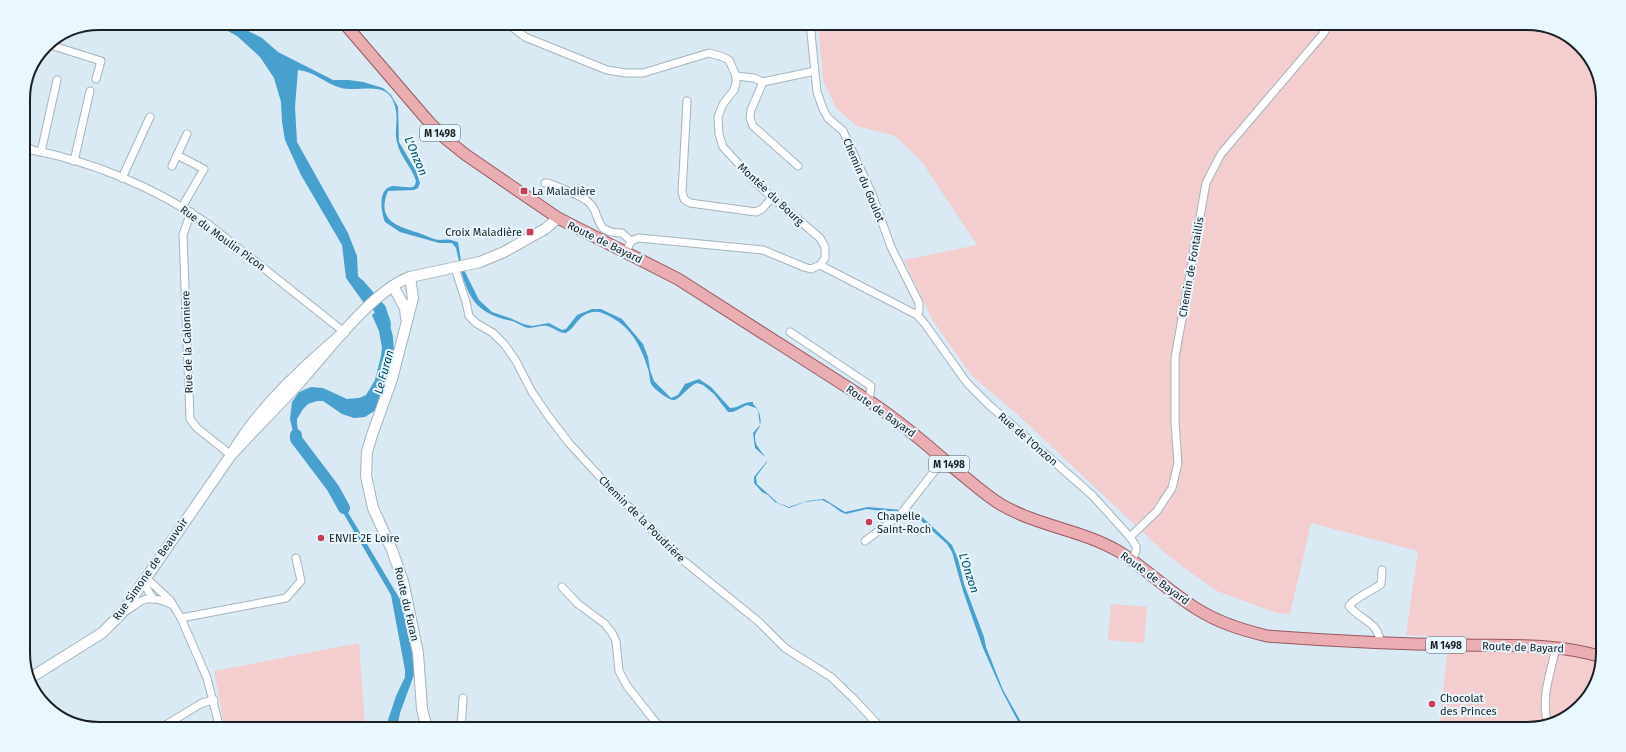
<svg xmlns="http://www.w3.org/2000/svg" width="1626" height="752" font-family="'Fira Sans',sans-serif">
<rect width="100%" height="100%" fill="#d9eaf4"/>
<g fill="#f4cdce">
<path d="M 818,23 L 1527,23 L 1556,29 L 1590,57 L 1603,94 L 1603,653 L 1597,682 L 1569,716 L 1527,729 L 1439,729 L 1449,637 L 1406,635 L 1418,551 L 1311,523 L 1290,614 L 1277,613 L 1217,591 L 1183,567 L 1165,553 L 1018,415 L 971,375 L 933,321 L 904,260 L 977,245 L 922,162 L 895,136 L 857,126 L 836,108 L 823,80 Z"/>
<path d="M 1111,604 L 1147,607 L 1144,643 L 1108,640 Z"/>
<path d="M 359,643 L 365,726 L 364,729 L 225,729 L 214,671 Z"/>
</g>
<g fill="#48a0cf">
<path d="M 198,23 L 233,23 L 262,38 L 278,52 L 333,80 L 349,80 L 363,82 L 383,88 L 391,95 L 398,107 L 399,142 L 416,171 L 420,183 L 418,188 L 414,190 L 388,191 C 376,220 396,226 419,233 C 425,235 434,240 440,240 C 450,239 448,239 458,242 L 461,261 L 459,262 L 456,248 L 452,243 L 439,243 L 400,232 L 385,222 C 381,212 377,188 393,186 C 400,186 406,188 413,187 L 415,185 L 416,181 C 412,167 400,157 397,142 C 394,132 398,122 396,111 C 391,77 361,93 341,88 C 326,84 314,71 298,70 L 295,107 L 297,142 L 348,233 L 357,256 L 358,276 L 365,283 L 372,296 L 364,303 L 346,278 L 342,245 L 301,175 L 285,140 L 282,122 L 281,102 L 274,78 L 260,57 L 237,36 L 224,29 Z"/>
<path d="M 464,270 L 479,300 L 492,312 L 510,318 L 523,324 L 532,326 L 549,323 L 562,330 L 566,329 L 577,315 L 592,309 L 601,309 L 622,319 L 643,344 L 648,357 L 650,370 L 654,381 L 671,398 L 678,395 L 685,384 L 699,379 L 711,387 L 730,408 C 739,408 744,401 753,402 L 753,404 C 759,409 763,420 759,428 C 757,431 755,433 755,436 C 754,448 765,452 767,462 L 756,477 L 757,484 L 778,503 L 789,507 L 807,501 L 824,499 L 845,512 L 868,507 L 901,510 L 900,511 L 881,511 L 867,509 L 846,514 L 841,512 L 830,504 L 822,500 L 805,502 L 789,508 L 775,502 L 768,495 L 762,492 L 754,483 L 754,477 L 767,461 L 765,457 L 755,448 L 753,433 L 760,425 L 758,411 L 756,408 L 747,405 L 733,412 L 728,412 L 714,394 L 703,385 L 697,383 C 688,386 679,401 673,400 C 668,400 653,388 651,384 C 649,379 650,374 648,369 C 641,346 631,327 609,316 C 603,313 596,310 589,313 C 578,316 575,328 566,333 C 558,333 555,328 547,326 C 541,325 535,328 529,328 C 522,327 517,322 512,321 C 479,314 470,302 461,271 Z"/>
<path d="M 381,307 L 386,309 L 393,337 L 394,353 L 393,362 L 376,410 L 365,417 L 354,418 L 342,414 L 323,401 L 317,401 L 308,404 L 303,409 L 297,419 L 297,424 L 300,441 L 305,451 L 340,499 L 401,601 L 412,652 L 415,672 L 400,713 L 397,729 L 385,729 L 396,696 L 405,677 L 405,670 L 391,595 L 331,492 L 317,475 L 296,445 L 290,419 L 292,402 L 299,392 L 311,387 L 323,388 L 347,399 L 359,398 L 366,395 L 375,380 L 381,356 L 382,348 L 379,331 L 372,315 Z"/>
<path d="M 905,509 L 912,511 L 922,517 L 952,545 L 958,559 L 964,584 L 984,637 L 986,647 L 1003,690 L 1025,729 L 1022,729 L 1002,691 L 983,648 L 963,591 L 952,552 L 947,544 L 917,517 L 905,513 Z"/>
</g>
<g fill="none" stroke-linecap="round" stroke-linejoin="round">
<g stroke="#48a0cf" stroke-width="12">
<path d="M 359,285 L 380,309 L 385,324"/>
<path d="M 296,435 L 296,439 L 333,488 L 344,508"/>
</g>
<defs>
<g id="street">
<path d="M 507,23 L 525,37 L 607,70 L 626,73 L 643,73 L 709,53 L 720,56 L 729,60 L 736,76 L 736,83 L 734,90 L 723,104 L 718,117 L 719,134 L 723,147 L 758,185 L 820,238 L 825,247 L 825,258 L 820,265 L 811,269 L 804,267 L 763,250 L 639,238 L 631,241 L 626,252"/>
<path d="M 810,23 L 817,92 L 823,109 L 828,118 L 843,131 L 872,194 L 891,247 L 919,303 L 919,311 L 917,315"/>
<path d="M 710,25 L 716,23"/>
<path d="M 47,44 L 101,61 L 96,79"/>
<path d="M 736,76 L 754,78 L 763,82 L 815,71"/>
<path d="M 763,82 L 751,110 L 750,118 L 753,126 L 798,166"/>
<path d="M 687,101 L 682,192 L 684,199 L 690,203 L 756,212 L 762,209 L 773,197"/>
<path d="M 23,143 L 32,150 C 94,162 156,188 208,224 L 344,332"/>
<path d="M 41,152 L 57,80"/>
<path d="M 177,155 L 204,169 L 182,207"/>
<path d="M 74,161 L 90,91"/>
<path d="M 172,166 L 187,134"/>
<path d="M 122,178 L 150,117"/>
<path d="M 545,183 L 548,183 C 560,188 575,193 586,200 C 604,213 590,233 622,233 L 631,241"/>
<path d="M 191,212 L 183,235 L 190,419 L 197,428 L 231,455"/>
<path d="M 820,265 L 917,315 L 925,324 L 967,383 L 988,404 L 1092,495 L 1130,537 L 1136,546 L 1136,551 L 1132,560"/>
<path d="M 455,268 L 466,302 L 469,316 L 476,323 L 493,333 L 505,345 L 516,361 L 532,392 L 549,417 L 569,443 L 612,490 L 679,557 L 759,622 L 785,648 L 831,677 L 853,698 L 882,729"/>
<path d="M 790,332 L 871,386 L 869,401"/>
<path d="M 1130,537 L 1157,511 L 1172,488 L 1178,463 L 1175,422 L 1175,358 L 1206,183 L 1221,154 L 1323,34 L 1330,23"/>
<path d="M 865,541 L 900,515 L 944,459"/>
<path d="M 143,582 L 153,599"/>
<path d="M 562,587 L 578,604 L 605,624 L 612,633 L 616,641 L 619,671 L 627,686 L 661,729"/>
<path d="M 173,605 L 181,618 L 207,678 L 220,729"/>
<path d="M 124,612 C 129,610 133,606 138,603 C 149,595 162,600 173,605 L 170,600 L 145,577"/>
<path d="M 181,618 L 286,598 L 301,581 L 296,558"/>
<path d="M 1380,642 C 1378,621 1361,621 1349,606 C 1355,597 1371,592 1381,584 L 1382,570"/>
<path d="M 1548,723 C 1540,701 1551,670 1556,648"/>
<path d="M 159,729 L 202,703 L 214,700"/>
<path d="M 461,729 L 463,698"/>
</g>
<g id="secondary">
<path d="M 410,277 L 413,298 L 392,379 L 372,435 L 367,452 L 366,476 L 373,508 L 392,550 L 403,581 L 418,653 L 422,709 L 427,729"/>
<path d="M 393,286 L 405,308 L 406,318"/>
<path d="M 344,332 C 302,368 259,407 231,455 C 254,430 278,406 300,382 C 328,351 372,291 410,277 L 480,262 L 504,252 L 545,229 L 558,218"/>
<path d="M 30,678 L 102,633 L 122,613 L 231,455"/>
</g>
<path id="primary" d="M 344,23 L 429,122 L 446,139 L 466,155 L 558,218 L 678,279 L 869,401 C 898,420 924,442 950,465 C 967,478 982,493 1000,504 C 1037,526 1082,530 1118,551 C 1146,568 1169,592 1197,609 C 1219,623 1242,630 1267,636 C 1332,641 1398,644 1464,645 C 1510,646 1558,643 1602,657"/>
</defs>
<use href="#street" stroke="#a4b4bd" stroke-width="9"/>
<use href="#secondary" stroke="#a4b4bd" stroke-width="12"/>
<use href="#primary" stroke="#97585f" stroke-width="13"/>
<use href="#street" stroke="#fff" stroke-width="7"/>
<use href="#secondary" stroke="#fff" stroke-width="10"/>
<use href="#primary" stroke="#e9adb2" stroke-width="11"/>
</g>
<g fill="#cc3b53" stroke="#e9f7ff" stroke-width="1.5">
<rect x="520" y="187" width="8" height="8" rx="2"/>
<rect x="526" y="228" width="8" height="8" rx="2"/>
<circle cx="869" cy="522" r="4"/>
<circle cx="321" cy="538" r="4"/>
<circle cx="1432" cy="704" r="4"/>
</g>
<g text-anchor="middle" stroke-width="4" stroke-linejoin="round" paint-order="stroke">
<g fill="#e9f7ff" stroke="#586065" stroke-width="1">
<rect x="420" y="125" width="40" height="16" rx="3"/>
<rect x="929" y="456" width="40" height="16" rx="3"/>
<rect x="1426" y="637" width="40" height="16" rx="3"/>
</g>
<g font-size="10" font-weight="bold" fill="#1a2023">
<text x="440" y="137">M 1498</text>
<text x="949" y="468">M 1498</text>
<text x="1446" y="649">M 1498</text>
</g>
<g font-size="11" fill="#1a2023" stroke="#e9f7ff">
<text transform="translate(864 180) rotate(67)" y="4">Chemin du Goulot</text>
<text transform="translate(771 194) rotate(43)" y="4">Montée du Bourg</text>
<text transform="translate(223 238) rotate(36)" y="4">Rue du Moulin Picon</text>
<text transform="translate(605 242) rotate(26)" y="4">Route de Bayard</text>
<text transform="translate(1191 267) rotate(-80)" y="4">Chemin de Fontaillis</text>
<text transform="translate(187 342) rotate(-92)" y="4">Rue de la Calonniere</text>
<text transform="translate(881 411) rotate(35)" y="4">Route de Bayard</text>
<text transform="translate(1028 439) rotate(41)" y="4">Rue de l'Onzon</text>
<text transform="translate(642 519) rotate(45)" y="4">Chemin de la Poudrière</text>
<text transform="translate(150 569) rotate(-55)" y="4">Rue Simone de Beauvoir</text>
<text transform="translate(1155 578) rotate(36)" y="4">Route de Bayard</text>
<text transform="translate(407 604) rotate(77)" y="4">Route du Furan</text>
<text transform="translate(1523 647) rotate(2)" y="4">Route de Bayard</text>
</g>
<g font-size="11" fill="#1a2023" stroke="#e9f7ff" text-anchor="start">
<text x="532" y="195">La Maladière</text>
<text x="522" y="236" text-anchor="end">Croix Maladière</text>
<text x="877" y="520">Chapelle<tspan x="877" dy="13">Saint-Roch</tspan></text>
<text x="329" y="542">ENVIE 2E Loire</text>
<text x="1440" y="702">Chocolat<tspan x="1440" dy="13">des Princes</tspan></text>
</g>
<g font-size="12" font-style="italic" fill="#024e6d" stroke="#e9f7ff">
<text transform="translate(416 156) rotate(67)" y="4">L'Onzon</text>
<text transform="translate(384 372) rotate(-75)" y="4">Le Furan</text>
<text transform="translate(969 573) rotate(72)" y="4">L'Onzon</text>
</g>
</g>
<path d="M0 0H1626V752H0ZM99 30H1527A69 69 0 0 1 1596 99V653A69 69 0 0 1 1527 722H99A69 69 0 0 1 30 653V99A69 69 0 0 1 99 30Z" fill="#e9f7ff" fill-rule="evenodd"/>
<path fill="none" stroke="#1a2023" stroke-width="2" d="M99 30H1527A69 69 0 0 1 1596 99V653A69 69 0 0 1 1527 722H99A69 69 0 0 1 30 653V99A69 69 0 0 1 99 30Z"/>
</svg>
